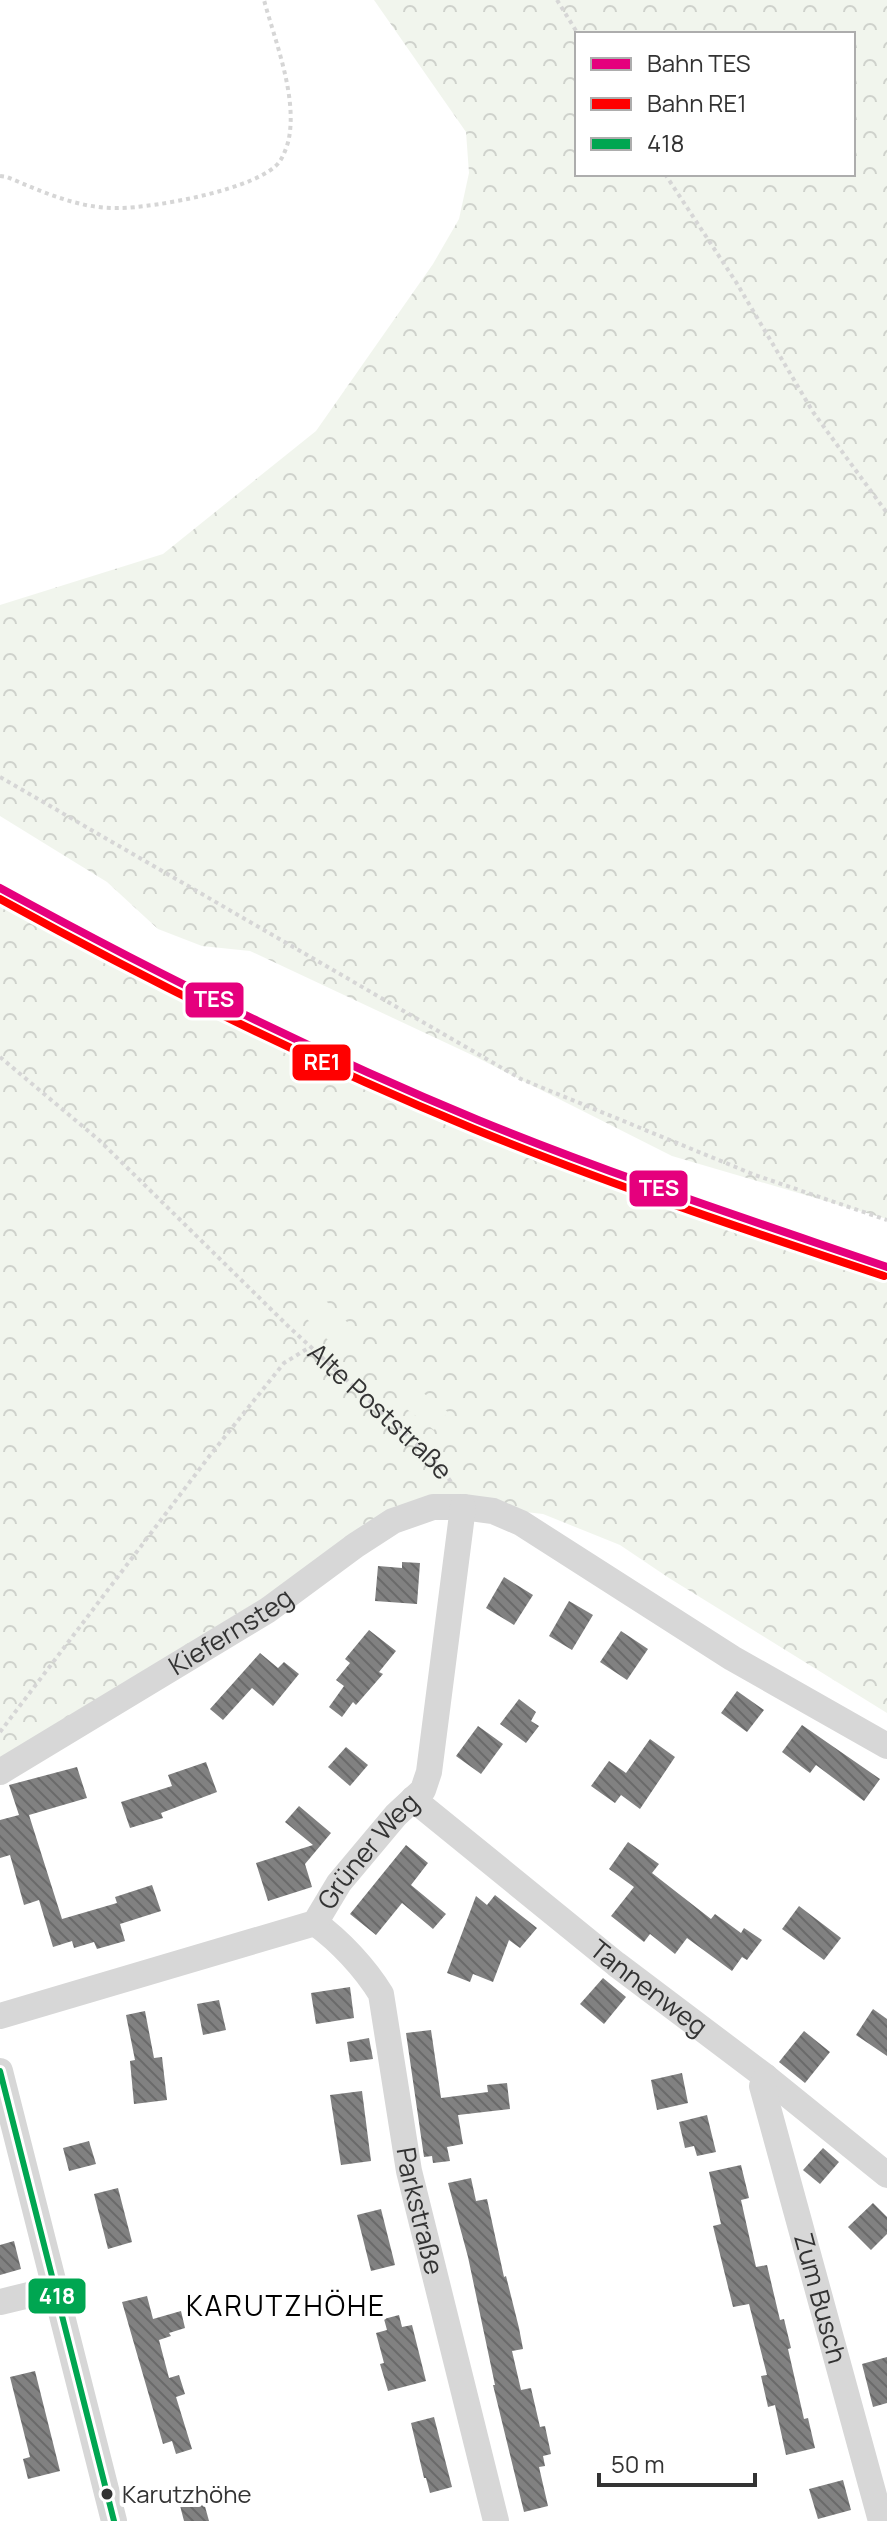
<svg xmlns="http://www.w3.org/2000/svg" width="887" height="2521" font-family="Manrope,sans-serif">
<defs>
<pattern id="forest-crowns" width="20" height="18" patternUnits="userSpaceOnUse" patternTransform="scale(2)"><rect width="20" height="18" fill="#f1f5ed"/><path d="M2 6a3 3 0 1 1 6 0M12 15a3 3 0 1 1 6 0" fill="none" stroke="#cfd2cc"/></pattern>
<pattern id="building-back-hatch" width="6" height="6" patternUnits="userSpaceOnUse" patternTransform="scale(2)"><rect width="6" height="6" fill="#818181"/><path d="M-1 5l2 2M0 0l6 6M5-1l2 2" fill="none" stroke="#6a6a6a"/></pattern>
</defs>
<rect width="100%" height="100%" fill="#fff"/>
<g fill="url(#forest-crowns)" fill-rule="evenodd">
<path d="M 374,0 L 887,0 L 887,1219 L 672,1156 L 472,1055 L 250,951 L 202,946 L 158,929 L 107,882 L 0,816 L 0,605 L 163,554 L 316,431 L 433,264 L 459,219 L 469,173 L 466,132 ZM 853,34 L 853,174 L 577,174 L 577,34 Z"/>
<path d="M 0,905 L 60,938 L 277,1047 L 504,1146 L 861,1275 L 887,1282 L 887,1713 L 669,1578 L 620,1545 L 543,1514 L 466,1505 L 346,1548 L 0,1758 Z"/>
</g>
<g fill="#f1f5ed">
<path d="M 317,1292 L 364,1339 L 345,1357 L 298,1310 Z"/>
<path d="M 418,1389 L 448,1412 L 434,1430 L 404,1407 Z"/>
</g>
<g fill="url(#building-back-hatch)">
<path d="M 402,1562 L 420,1563 L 417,1604 L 375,1601 L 378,1566 L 402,1568 Z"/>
<path d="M 504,1577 L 533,1595 L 514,1625 L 486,1608 Z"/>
<path d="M 569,1601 L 593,1615 L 572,1650 L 549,1636 Z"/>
<path d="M 369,1630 L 396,1651 L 379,1672 L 383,1674 L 356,1705 L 353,1702 L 342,1717 L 329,1707 L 344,1686 L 336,1680 L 350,1663 L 345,1659 Z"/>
<path d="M 621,1631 L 648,1649 L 627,1680 L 600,1662 Z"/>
<path d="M 260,1653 L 278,1668 L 284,1662 L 299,1674 L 273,1706 L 252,1688 L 223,1720 L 210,1709 Z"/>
<path d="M 737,1691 L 764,1710 L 747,1732 L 721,1713 Z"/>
<path d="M 519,1699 L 536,1712 L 531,1721 L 539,1726 L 526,1743 L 500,1724 Z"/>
<path d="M 802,1725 L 880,1779 L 864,1801 L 816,1765 L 810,1773 L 782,1752 Z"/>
<path d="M 478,1726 L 503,1744 L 481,1774 L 456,1756 Z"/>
<path d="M 650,1739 L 675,1757 L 640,1809 L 621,1795 L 615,1803 L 591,1786 L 609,1761 L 626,1773 Z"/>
<path d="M 346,1747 L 368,1765 L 350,1786 L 328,1767 Z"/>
<path d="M 206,1762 L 217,1792 L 161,1813 L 163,1818 L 130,1828 L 121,1802 L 172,1786 L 168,1775 Z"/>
<path d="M 77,1767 L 87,1798 L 29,1815 L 62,1919 L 117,1903 L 115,1897 L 152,1885 L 161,1911 L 120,1924 L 125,1941 L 97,1949 L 94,1942 L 74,1948 L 72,1941 L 53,1947 L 39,1900 L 24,1905 L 10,1855 L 0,1858 L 0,1820 L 19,1815 L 9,1785 Z"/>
<path d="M 299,1806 L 331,1833 L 305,1864 L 312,1887 L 268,1901 L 256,1863 L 313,1845 L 285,1822 Z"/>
<path d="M 628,1842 L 659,1864 L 652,1873 L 711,1919 L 715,1914 L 741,1933 L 744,1928 L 762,1940 L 747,1960 L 742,1957 L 732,1971 L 687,1938 L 675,1954 L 650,1934 L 644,1942 L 611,1916 L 634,1887 L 609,1869 Z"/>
<path d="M 406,1845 L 428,1863 L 411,1885 L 446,1914 L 433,1929 L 402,1903 L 376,1935 L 350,1914 Z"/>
<path d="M 495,1895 L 537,1928 L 520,1948 L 509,1940 L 493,1982 L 473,1974 L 470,1982 L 447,1973 L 476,1896 L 487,1905 Z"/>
<path d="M 799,1906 L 841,1938 L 824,1960 L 782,1929 Z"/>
<path d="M 603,1978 L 626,1997 L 604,2024 L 580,2004 Z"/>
<path d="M 350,1987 L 354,2018 L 316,2024 L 311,1993 Z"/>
<path d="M 219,2000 L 226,2030 L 203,2035 L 197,2004 Z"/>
<path d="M 873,2009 L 887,2019 L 887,2056 L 856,2035 Z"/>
<path d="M 145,2011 L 154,2058 L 162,2057 L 167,2100 L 134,2104 L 130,2061 L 135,2060 L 126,2015 Z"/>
<path d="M 431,2030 L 441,2098 L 488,2092 L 487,2085 L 507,2083 L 510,2109 L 458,2115 L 463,2144 L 447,2147 L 450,2161 L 433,2163 L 432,2156 L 424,2157 L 406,2033 Z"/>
<path d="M 804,2031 L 830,2052 L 805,2083 L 779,2062 Z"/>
<path d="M 369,2038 L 373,2059 L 350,2062 L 347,2042 Z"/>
<path d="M 682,2073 L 688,2103 L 657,2110 L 651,2080 Z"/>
<path d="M 362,2091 L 371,2161 L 341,2165 L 330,2095 Z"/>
<path d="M 707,2115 L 716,2152 L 697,2156 L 694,2146 L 685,2148 L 679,2122 Z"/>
<path d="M 89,2141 L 96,2164 L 69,2171 L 63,2148 Z"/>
<path d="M 823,2148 L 839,2162 L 820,2184 L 803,2170 Z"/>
<path d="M 741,2165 L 749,2198 L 741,2200 L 756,2267 L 767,2265 L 780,2320 L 784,2319 L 791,2348 L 788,2349 L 804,2419 L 808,2418 L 815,2448 L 786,2455 L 775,2405 L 768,2407 L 761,2376 L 767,2375 L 749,2304 L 733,2307 L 713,2226 L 721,2224 L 709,2172 Z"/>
<path d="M 471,2178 L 476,2201 L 487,2199 L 504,2277 L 506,2276 L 519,2328 L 523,2349 L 512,2351 L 521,2390 L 531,2388 L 540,2427 L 545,2426 L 551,2454 L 543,2456 L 545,2466 L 539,2467 L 548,2506 L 524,2512 L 493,2385 L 495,2385 L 468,2257 L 448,2183 Z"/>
<path d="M 118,2188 L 132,2242 L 108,2249 L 94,2194 Z"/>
<path d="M 873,2203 L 887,2217 L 887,2234 L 871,2250 L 848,2227 Z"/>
<path d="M 381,2209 L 395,2265 L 371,2271 L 357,2215 Z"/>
<path d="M 14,2241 L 21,2269 L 0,2275 L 0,2245 Z"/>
<path d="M 147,2296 L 153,2319 L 181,2311 L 185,2328 L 169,2333 L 171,2336 L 159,2340 L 169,2378 L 179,2375 L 185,2394 L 176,2397 L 192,2449 L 176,2454 L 172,2441 L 163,2444 L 122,2302 Z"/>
<path d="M 399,2315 L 402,2327 L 412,2325 L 426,2381 L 388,2391 L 380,2364 L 384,2363 L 376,2333 L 387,2330 L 384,2319 Z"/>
<path d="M 887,2357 L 887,2403 L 873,2407 L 862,2364 Z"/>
<path d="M 35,2371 L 60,2471 L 28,2479 L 23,2459 L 30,2457 L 10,2377 Z"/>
<path d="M 434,2417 L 452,2487 L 430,2493 L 426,2478 L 424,2478 L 411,2423 Z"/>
<path d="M 843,2480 L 851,2510 L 818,2519 L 809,2489 Z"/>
<path d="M 201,2492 L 209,2521 L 184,2521 L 178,2498 Z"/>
</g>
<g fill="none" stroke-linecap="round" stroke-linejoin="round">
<g stroke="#d6d6d6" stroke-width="4" stroke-dasharray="4 4" stroke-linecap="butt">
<path d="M 557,0 L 578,34"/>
<path d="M 665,174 L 736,282 L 813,412 L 887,513"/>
<path d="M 0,176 L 7,177 C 43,192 79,209 119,208 C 153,208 261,189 280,161 C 284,155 288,144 289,138 C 297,95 275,41 264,0"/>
<path d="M 0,777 L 521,1079 L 755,1175 L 887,1220"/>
<path id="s1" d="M 0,1057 L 99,1140 L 289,1327 L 435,1461 L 452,1483"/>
<path d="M 0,1732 L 211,1454 L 284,1363 L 310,1347"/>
</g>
<g stroke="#d7d7d7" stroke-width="26">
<path id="s2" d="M 0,1772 L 268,1610 L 356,1545 L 393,1521 L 433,1507 L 463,1507 L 493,1511 L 521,1523 L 732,1658 L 887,1746"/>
<path id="s3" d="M 413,1799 L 616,1964 L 766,2077 L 887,2175"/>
<path id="s4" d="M 315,1923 C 340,1941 365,1968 381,1994 L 409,2171 L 496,2521"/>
<path id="s5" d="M 0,2016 L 315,1923 L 339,1883 L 396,1815 L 423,1790 L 429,1772 L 463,1507"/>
<path d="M 0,2071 L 114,2521"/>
<path id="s6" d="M 766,2077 L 762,2086 L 881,2521"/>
<path d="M 0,2302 L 54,2289"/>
</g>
<defs>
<path id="bus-1" d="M 0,2071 L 114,2521"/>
</defs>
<use href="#bus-1" stroke="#fff" stroke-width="12"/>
<use href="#bus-1" stroke="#00a651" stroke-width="6"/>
<defs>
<path id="rail-1" d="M 0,888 C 155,973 314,1052 478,1120 C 612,1175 750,1220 887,1267"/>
<path id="rail-2" d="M 0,899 C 154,984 311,1062 474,1129 C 608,1184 746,1230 884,1276"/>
</defs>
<use href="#rail-1" stroke="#fff" stroke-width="14"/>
<use href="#rail-2" stroke="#fff" stroke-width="14"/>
<use href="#rail-1" stroke="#e5007d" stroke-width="8"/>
<use href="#rail-2" stroke="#f00" stroke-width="8"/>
</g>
<circle fill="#333" stroke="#fff" stroke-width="3" cx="107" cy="2494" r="7"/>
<g text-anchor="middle" stroke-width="8" stroke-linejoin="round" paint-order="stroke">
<g font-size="24" fill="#333" stroke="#fff" text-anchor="start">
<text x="122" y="2503">Karutzhöhe</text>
</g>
<g font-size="26" fill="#333" stroke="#fff">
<text dy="9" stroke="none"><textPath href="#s1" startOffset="520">Alte Poststraße</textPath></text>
<text dy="9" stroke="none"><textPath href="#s2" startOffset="270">Kiefernsteg</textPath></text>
<text dy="9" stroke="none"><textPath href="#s5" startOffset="418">Grüner Weg</textPath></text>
<text dy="9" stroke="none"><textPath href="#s3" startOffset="302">Tannenweg</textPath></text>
<text dy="9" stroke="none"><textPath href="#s4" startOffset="318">Parkstraße</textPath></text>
<text dy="9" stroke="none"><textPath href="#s6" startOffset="230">Zum Busch</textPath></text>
</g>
<g font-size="28" letter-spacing="2" fill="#000" stroke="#fff">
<text x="286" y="2316">KARUTZHÖHE</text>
</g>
</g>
<g stroke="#fff" stroke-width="3">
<rect x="184" y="981" width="61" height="38" rx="8" fill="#e5007d"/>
<rect x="291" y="1043" width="61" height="39" rx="8" fill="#f00"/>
<rect x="628" y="1169" width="61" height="39" rx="8" fill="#e5007d"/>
<rect x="27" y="2277" width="60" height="38" rx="8" fill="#00a651"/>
</g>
<g font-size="22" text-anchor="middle" font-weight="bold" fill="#fff">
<text x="214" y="1007">TES</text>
<text x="322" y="1070">RE1</text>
<text x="659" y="1196">TES</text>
<text x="57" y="2304">418</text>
</g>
<rect x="575" y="32" width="280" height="144" fill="#ffffff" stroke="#adadad" stroke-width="2"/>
<rect x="591" y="58" width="40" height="12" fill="#e5007d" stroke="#adadad" stroke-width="2"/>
<text x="647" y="72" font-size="24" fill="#333333">Bahn TES</text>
<rect x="591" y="98" width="40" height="12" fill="#ff0000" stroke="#adadad" stroke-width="2"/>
<text x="647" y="112" font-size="24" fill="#333333">Bahn RE1</text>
<rect x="591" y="138" width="40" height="12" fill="#00a651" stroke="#adadad" stroke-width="2"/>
<text x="647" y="152" font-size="24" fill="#333333">418</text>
<path d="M599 2473v12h156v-12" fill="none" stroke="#333333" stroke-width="4"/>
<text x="611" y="2473" font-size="24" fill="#333333" stroke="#ffffff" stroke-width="6" paint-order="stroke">50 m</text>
</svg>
